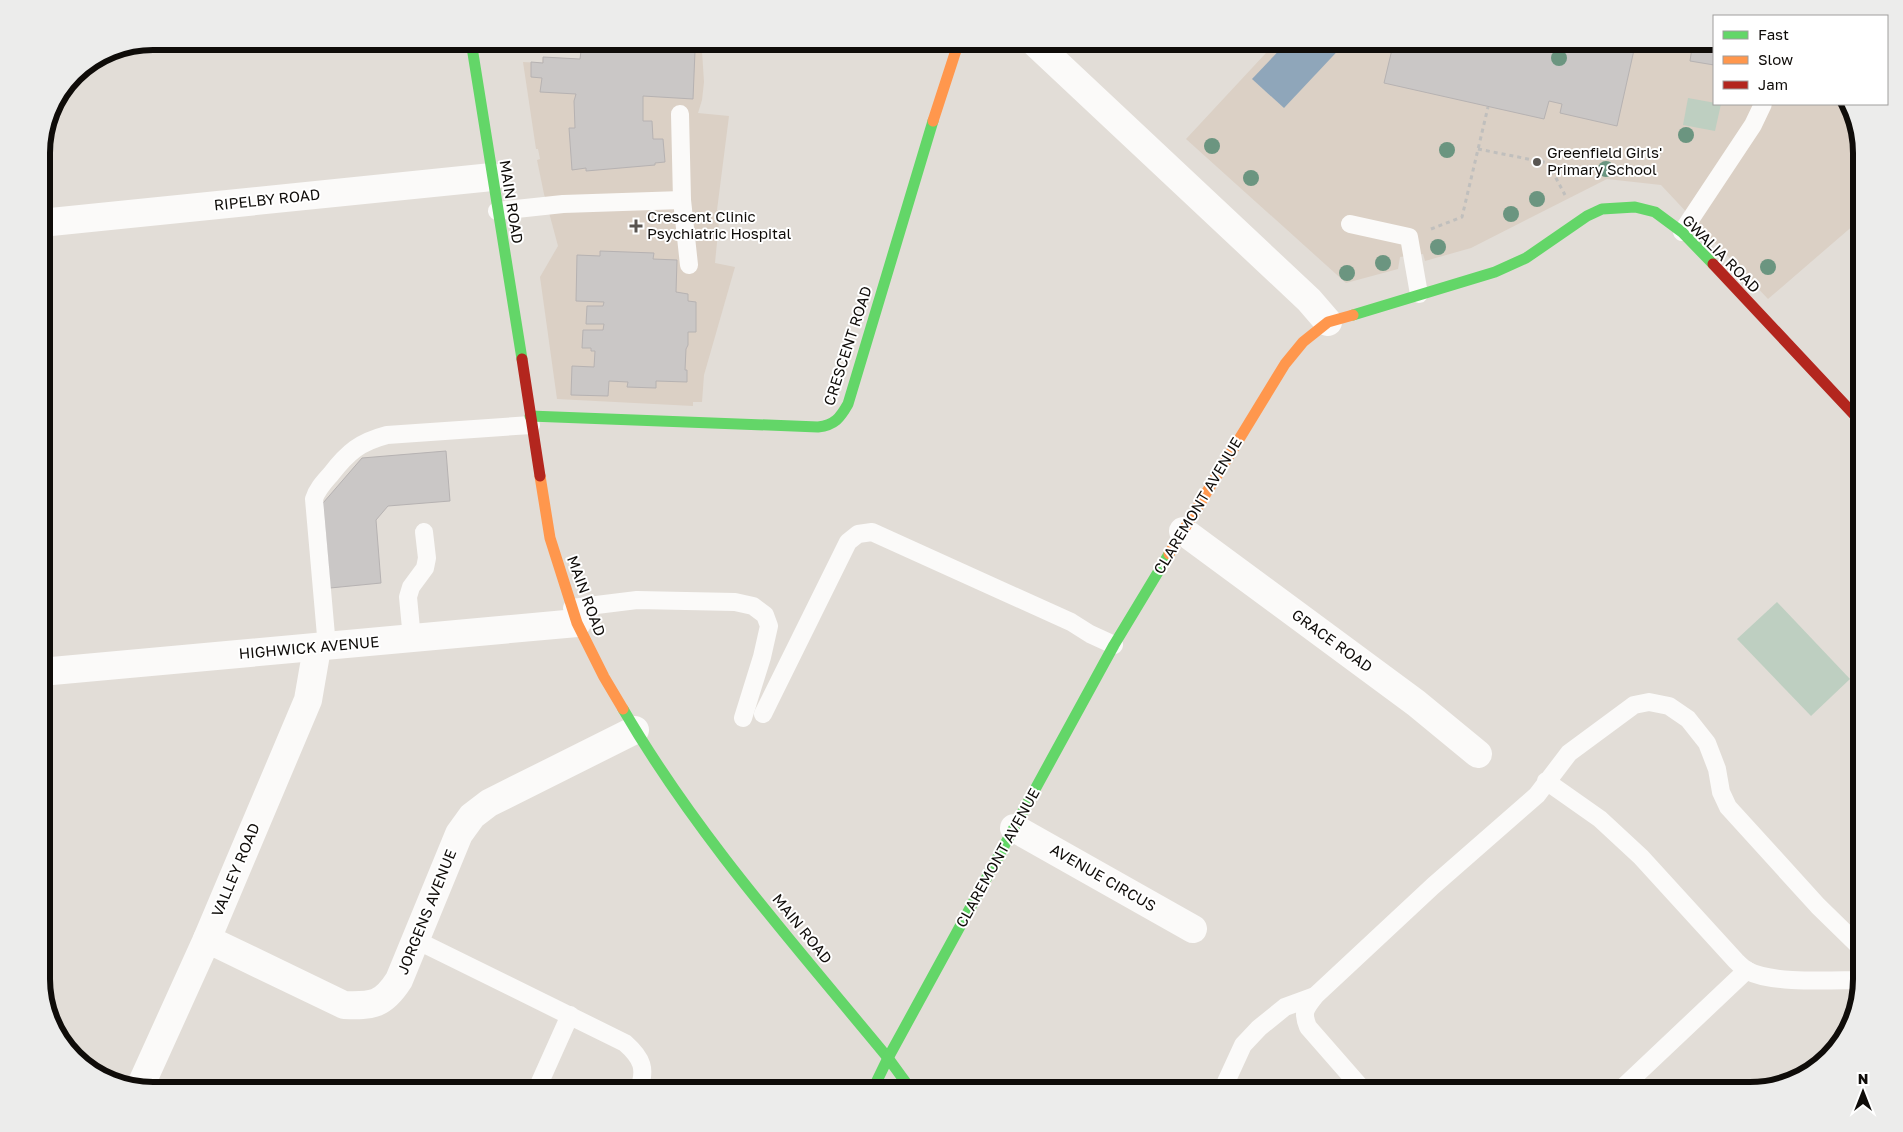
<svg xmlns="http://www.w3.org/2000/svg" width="1903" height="1132" font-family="'Golos Text',sans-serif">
<rect width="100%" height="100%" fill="#e2ddd7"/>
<g fill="#dbd0c5">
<path d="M 1277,41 L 1714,41 L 1714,104 L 1849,104 L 1862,146 L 1862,218 L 1768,299 L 1661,185 L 1607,179 L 1471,248 L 1425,261 L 1423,254 L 1400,257 L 1398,269 L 1346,283 L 1186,139 Z"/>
<path d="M 615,47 L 702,51 L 704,82 L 702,100 L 698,113 L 729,116 L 717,210 L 720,211 L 715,263 L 735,267 L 704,375 L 702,402 L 693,402 L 693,406 L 557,399 L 540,277 L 558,246 L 544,194 L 537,160 L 540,159 L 538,149 L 536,149 L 523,62 L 542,63 L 543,57 L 580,59 L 581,51 L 614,52 Z"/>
</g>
<g fill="#becfc1">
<path d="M 1688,98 L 1721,104 L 1715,131 L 1683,125 Z"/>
<path d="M 1777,602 L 1850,679 L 1811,716 L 1737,639 Z"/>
</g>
<path fill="#8fa6ba" d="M 1288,41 L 1347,41 L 1284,108 L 1252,79 Z"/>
<g fill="#cac7c6" stroke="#b6b2b2">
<path d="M 1394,41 L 1413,41 L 1448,49 L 1450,41 L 1636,41 L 1617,126 L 1560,113 L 1562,104 L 1549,101 L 1544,119 L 1384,83 Z"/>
<path d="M 1693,41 L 1714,41 L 1714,65 L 1690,61 Z"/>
<path d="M 615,47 L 695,51 L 693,99 L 643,96 L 643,121 L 652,121 L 653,139 L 663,139 L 665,162 L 655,163 L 655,165 L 586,171 L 586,168 L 572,170 L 569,128 L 575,128 L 574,101 L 576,94 L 540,92 L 542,78 L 531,77 L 531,62 L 543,63 L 543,57 L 580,59 L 581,51 L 615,52 Z"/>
<path d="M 600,251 L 654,253 L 653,259 L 677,260 L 676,292 L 688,294 L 688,301 L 696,302 L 696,332 L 688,332 L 688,345 L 686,349 L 685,370 L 687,370 L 687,382 L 656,381 L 656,388 L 627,387 L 628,382 L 609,381 L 608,396 L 571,395 L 572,366 L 594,367 L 595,351 L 591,351 L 591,348 L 582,348 L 583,330 L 603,330 L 604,324 L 586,324 L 587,306 L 603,306 L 604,302 L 576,301 L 577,255 L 600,256 Z"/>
<path d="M 446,451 L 450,501 L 388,506 L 376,520 L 381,583 L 330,588 L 323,503 L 362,458 Z"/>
</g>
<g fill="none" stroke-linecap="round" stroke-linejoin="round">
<g stroke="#c0bfbd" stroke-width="3" stroke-dasharray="4 4" stroke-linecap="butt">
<path d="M 1478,149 L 1548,163 L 1565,195"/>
<path d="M 1431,229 L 1462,217 L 1488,107"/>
</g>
<g stroke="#fbfaf9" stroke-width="18">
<path d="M 680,114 L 682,200 L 689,265"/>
<path d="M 497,211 L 563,204 L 682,200"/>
<path d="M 1350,224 L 1409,237 L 1419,294"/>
<path d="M 1682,232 L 1753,125 L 1763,104"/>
<path d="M 572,608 L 637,600 L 735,602 L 753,606 L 765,615 L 769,626 L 762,657 L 743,718"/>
<path d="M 412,639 L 408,597 L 411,587 L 425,568 L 427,558 L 424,532"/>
<path d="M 327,647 L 314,499 C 317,489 324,482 331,474 C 348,452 360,442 387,435 L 531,425"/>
<path d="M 763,714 L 848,542 L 858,534 L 872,532 L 1071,622 L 1090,634 L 1114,645"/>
<path d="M 1546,781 L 1600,819 L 1641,857 L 1736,961 C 1739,964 1743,968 1748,971 C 1772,984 1833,980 1861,980"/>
<path d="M 416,940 L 625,1043 C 642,1058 647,1069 638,1091"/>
<path d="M 536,1091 L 570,1015"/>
<path d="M 1224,1091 L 1226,1082 L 1243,1045 L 1259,1028 L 1285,1007 L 1315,996"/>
<path d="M 1364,1091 L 1308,1027 C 1302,1012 1305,1009 1315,996 L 1433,886 L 1537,795 L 1569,753 L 1634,705 L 1649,702 L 1669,706 L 1688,719 L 1707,743 L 1717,769 L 1721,792 L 1728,807 L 1818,906 L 1862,949"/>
<path d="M 1619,1091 L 1747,970"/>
</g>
<g stroke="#fbfaf9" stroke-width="28">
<path d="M 1033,41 L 1309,300 L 1328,322"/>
<path d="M 41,223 L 492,177"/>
<path d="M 1183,531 L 1416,703 L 1478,754"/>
<path d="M 41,672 L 577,623"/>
<path d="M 1014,828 L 1193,929"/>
<path d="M 207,939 L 344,1005 C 373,1006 383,1005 399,980 L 459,834 L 472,816 L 489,803 L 635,730"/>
<path d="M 140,1087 L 207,939 L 308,700 L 317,648"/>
</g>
<g stroke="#63d668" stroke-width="11">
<path d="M 471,41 L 522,359"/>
<path d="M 1353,315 L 1495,272 L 1526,258 L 1587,216 L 1602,209 L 1635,207 L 1655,212 L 1682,232 L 1713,264"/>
<path d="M 530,416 L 818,427 C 835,425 840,418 848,404 L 933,121"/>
<path d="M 623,709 C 697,836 795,945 888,1058 L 912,1091"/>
<path d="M 872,1091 L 888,1058 L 1114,645 L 1169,554"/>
</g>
<g stroke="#ff974d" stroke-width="11">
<path d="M 933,121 L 959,41"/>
<path d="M 540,476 L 550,538 L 577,623 L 604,677 L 623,709"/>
<path d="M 1169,554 L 1285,364 L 1303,342 L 1328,322 L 1353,315"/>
</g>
<g stroke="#b3261e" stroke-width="11">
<path d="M 1713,264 L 1862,423"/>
<path d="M 522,359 L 540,476"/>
</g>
</g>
<g fill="#6b9580">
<circle cx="1559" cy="58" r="8"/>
<circle cx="1686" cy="135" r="8"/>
<circle cx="1212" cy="146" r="8"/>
<circle cx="1447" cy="150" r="8"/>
<circle cx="1606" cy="169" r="8"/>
<circle cx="1251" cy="178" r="8"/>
<circle cx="1537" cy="199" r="8"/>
<circle cx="1511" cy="214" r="8"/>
<circle cx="1438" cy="247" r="8"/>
<circle cx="1383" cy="263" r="8"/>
<circle cx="1768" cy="267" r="8"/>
<circle cx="1347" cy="273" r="8"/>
</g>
<g fill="#595551" stroke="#fff" stroke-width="2">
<circle cx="1537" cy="162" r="5"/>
<path d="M633.5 218.5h5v5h5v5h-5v5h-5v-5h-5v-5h5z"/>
</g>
<g text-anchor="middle" stroke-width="4" stroke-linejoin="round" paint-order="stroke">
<g font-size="15" fill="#0f0c09" stroke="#fff" text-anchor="start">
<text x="1547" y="158">Greenfield Girls'<tspan x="1547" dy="17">Primary School</tspan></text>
<text x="647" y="222">Crescent Clinic<tspan x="647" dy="17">Psychiatric Hospital</tspan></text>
</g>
<g font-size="15" fill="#0f0c09" stroke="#fff">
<text transform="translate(267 200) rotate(-6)" y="5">RIPELBY ROAD</text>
<text transform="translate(511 202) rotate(81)" y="5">MAIN ROAD</text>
<text transform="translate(1721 254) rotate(45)" y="5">GWALIA ROAD</text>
<text transform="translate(848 346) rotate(-72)" y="5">CRESCENT ROAD</text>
<text transform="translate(1198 506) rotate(-59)" y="5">CLAREMONT AVENUE</text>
<text transform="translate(586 596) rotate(70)" y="5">MAIN ROAD</text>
<text transform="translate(1332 641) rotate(36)" y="5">GRACE ROAD</text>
<text transform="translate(309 648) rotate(-5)" y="5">HIGHWICK AVENUE</text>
<text transform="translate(998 858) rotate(-61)" y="5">CLAREMONT AVENUE</text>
<text transform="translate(236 870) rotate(-67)" y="5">VALLEY ROAD</text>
<text transform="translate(1103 878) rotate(30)" y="5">AVENUE CIRCUS</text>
<text transform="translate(427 912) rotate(-68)" y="5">JORGENS AVENUE</text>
<text transform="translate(802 929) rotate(51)" y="5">MAIN ROAD</text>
</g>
</g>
<path d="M0 0H1903V1132H0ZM153 50H1750A103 103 0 0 1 1853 153V979A103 103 0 0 1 1750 1082H153A103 103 0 0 1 50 979V153A103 103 0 0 1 153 50Z" fill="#ececeb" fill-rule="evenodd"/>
<path fill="none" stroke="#0f0c09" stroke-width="6" d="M153 50H1750A103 103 0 0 1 1853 153V979A103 103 0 0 1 1750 1082H153A103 103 0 0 1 50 979V153A103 103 0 0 1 153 50Z"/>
<rect x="1713" y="15" width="175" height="90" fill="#ffffff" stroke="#9f9e9d"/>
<rect x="1723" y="31" width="25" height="8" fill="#63d668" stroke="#9f9e9d"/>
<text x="1758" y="40" font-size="15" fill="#0f0c09">Fast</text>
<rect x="1723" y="56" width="25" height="8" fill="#ff974d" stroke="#9f9e9d"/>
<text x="1758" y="65" font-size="15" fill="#0f0c09">Slow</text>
<rect x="1723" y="81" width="25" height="8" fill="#b3261e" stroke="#9f9e9d"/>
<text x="1758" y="90" font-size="15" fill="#0f0c09">Jam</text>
<g transform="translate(1863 1092)" stroke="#ffffff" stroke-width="4" paint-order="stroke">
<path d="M0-4L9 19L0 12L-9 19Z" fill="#0f0c09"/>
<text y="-8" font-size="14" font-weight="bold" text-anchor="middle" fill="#0f0c09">N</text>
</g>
</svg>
